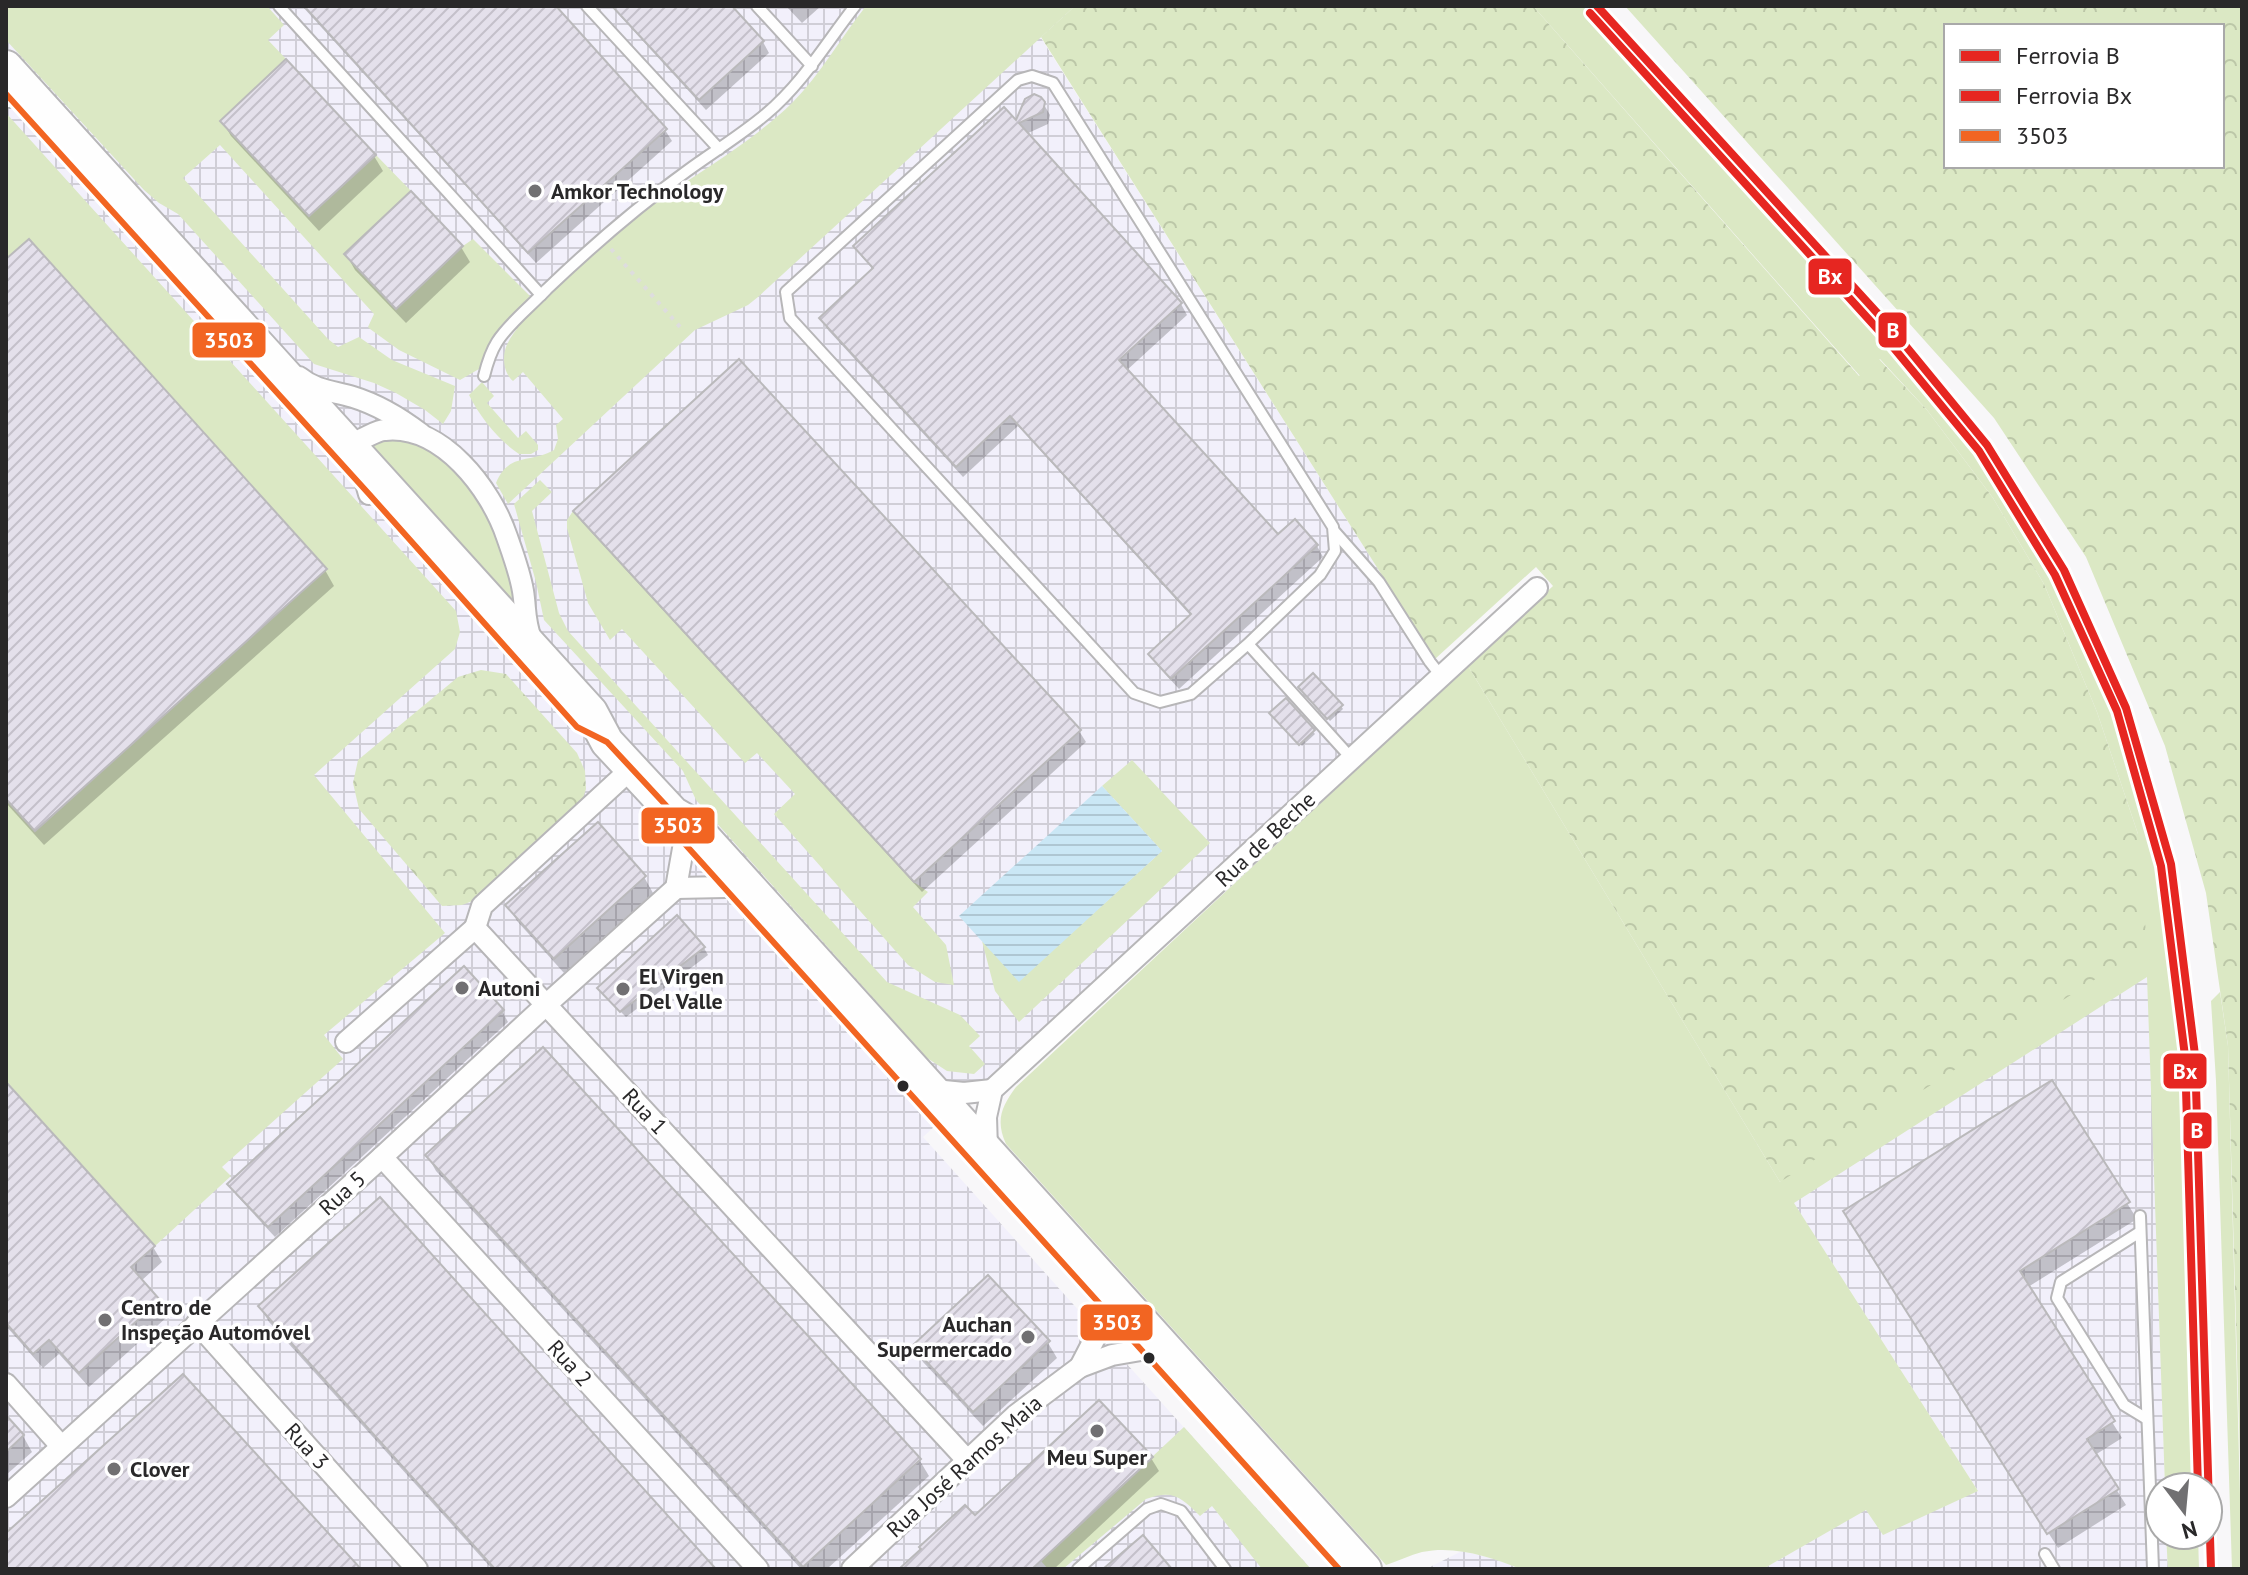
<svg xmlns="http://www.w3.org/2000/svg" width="2248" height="1575" font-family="'PT Sans',sans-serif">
<defs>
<pattern id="industrial-grid" width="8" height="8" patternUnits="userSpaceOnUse" patternTransform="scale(2)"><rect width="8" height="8" fill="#f2f0fb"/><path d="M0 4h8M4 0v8" fill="none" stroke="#d0ced7"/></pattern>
<pattern id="forest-crowns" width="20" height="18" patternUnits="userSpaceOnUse" patternTransform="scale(2)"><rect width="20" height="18" fill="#dbe8c4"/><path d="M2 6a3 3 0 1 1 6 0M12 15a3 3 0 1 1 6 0" fill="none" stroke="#bcc7a8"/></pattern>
<pattern id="water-rules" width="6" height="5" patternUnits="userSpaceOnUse" patternTransform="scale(2)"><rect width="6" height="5" fill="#cae7f5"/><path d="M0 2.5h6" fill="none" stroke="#aec6d2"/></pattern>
<pattern id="building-hatch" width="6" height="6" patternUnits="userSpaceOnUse" patternTransform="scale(2)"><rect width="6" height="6" fill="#e4e0eb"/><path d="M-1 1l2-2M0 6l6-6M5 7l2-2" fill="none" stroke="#c4c0ca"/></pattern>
</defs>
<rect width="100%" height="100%" fill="#f8f7f9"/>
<g fill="url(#industrial-grid)">
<path d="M 6,6 L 1075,6 L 1041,38 L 1439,665 L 923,1137 L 1311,1569 L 6,1569 Z"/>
<path d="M 2147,946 L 2165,1487 L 2160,1487 L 2160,1535 L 2166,1535 L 2168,1569 L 1763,1569 L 1866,1509 L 1978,1491 L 1780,1182 Z"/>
<path d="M 1462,1551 L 1495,1559 L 1521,1569 L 1426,1569 Z"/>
</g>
<g fill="#dbe8c4">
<path d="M 6,6 L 267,6 L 284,25 L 268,40 L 286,59 L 220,121 L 309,216 L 376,155 L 411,191 L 344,254 L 395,309 L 463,246 L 473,239 L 532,298 L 490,342 L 479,369 L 460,380 L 399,350 L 370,329 L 368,327 L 374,314 L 220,145 L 183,178 L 328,339 L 338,347 L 359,337 L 392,360 L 455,386 L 451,411 L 443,424 L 425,410 L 396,393 L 374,383 L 314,364 L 178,214 L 159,203 L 144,190 L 6,40 Z"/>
<path d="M 866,6 L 1075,6 L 758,297 L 748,305 L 695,330 L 508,504 L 496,483 C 509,452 529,464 554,450 L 558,439 L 556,425 L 563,419 L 523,372 L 513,381 C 504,374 502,358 506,347 C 516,319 594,250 620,229 C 659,197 704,172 745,142 C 761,130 778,117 792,103 C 821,74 841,37 866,6 Z"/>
<path d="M 1533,6 L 1584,6 L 1859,307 L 1949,413 L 2001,483 L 2038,542 L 2074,611 L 2104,678 L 2133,759 L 2156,848 L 2181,1007 L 2187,1127 L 2197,1487 L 2165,1487 L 2147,977 L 1794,1203 L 1978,1491 L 1883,1535 L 1866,1510 L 1763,1569 L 1521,1569 C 1490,1557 1456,1545 1422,1552 C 1410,1555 1398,1561 1386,1565 L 1006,1144 C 995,1120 1002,1106 1016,1087 L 1468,666 L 1780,1182 L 2138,834 L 2097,712 L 2044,584 L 1993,498 L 1927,410 L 1880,359 L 1860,376 Z"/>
<path d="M 6,113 L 456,611 L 460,632 L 455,649 L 314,775 L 445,933 L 324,1035 L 343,1059 L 222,1167 L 231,1176 L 155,1246 L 6,1081 Z"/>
<path d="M 482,382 L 494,396 L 487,403 L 518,438 L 526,431 L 538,445 L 538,450 L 531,454 L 519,454 C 498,440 480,417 469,395 Z"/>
<path d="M 399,438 C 415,441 432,446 444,457 C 450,462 455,470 460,476 C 493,516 514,559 513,611 L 368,450 C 376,440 387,439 399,438 Z"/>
<path d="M 540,480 L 552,492 L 532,511 L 559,613 L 568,631 L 887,982 L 960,1015 L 980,1036 L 969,1046 L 985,1064 L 974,1074 L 947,1071 L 927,1058 L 696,800 L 683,771 L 544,620 L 536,582 L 514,504 Z"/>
<path d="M 573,511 L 914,882 L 928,892 L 913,907 L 946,945 L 954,985 L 935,982 L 908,965 L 774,814 L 795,794 L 757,753 L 745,763 L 622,629 L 610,640 L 588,603 L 567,528 L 567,520 Z"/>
<path d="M 1132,760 L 1210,843 L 1019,1022 L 995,991 L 982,941 L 1019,981 L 1162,851 L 1102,786 Z"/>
<path d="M 2220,992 L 2228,1046 L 2242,1569 L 2232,1569 L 2216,1081 L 2211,1001 Z"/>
<path d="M 1184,1427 L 1311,1569 L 1262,1569 L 1212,1506 L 1200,1516 C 1181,1497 1173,1489 1146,1499 L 1063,1569 L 1048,1569 L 1041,1561 Z"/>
<path d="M 2166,1535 L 2198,1535 L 2199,1569 L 2168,1569 Z"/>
</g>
<g fill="url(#forest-crowns)" fill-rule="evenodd">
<path d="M 1075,6 L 1533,6 L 1859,376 L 1879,359 L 1927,410 L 1993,498 L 2044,584 L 2097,712 L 2138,834 L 2147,946 L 1780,1182 L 1468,666 L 1553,586 L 1536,567 L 1435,659 L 1041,37 Z"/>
<path d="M 1625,6 L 2242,6 L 2242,1531 L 2228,1046 L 2206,893 L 2165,746 L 2086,557 L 1994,418 ZM 1946,26 L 2222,26 L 2222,166 L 1946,166 Z"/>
<path d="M 481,670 L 506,674 L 577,753 L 585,771 L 586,789 L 580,807 L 478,899 L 462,905 L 442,906 L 359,809 L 353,783 L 358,760 L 458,677 Z"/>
</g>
<path fill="url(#water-rules)" d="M 1102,786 L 1162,851 L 1019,982 L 959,916 Z"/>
<g fill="#0003">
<path d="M 302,6 L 553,6 L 665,130 L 672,141 L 536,263 Z"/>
<path d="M 611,6 L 730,6 L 763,42 L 769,53 L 706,110 Z"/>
<path d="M 786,6 L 821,6 L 802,23 Z"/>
<path d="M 1040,98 L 1050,115 L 1048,124 L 1026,134 L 1181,304 L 1187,315 L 1126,371 L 1278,537 L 1317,546 L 1323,557 L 1179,689 L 1157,665 L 1150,654 L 1191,616 L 1018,426 L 963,477 L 828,330 L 821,318 L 874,270 L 862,257 L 855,246 L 1016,124 Z"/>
<path d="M 222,121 L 374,156 L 383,171 L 319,231 L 231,136 Z"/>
<path d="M 461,247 L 470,262 L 406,323 L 355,270 L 346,254 Z"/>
<path d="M 6,262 L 325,570 L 334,586 L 44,845 L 6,803 Z"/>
<path d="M 576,511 L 1079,731 L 1086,742 L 922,892 L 582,522 Z"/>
<path d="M 1302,690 L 1341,706 L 1343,709 L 1330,721 Z"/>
<path d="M 1286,701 L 1315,734 L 1302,746 L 1274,716 Z"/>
<path d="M 644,877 L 653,893 L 564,973 L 517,921 L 508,905 Z"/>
<path d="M 704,948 L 708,955 L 626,1017 L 604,995 Z"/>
<path d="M 502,1011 L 508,1022 L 275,1237 L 236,1195 L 230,1184 Z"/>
<path d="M 543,1050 L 920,1461 L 929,1476 L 827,1569 L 801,1569 L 436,1171 L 427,1155 Z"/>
<path d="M 2051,1082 L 2137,1219 L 2028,1287 L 2122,1438 L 2095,1455 L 2126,1505 L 2058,1548 L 1855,1227 Z"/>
<path d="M 6,1085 L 153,1247 L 162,1262 L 141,1281 L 159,1301 L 167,1317 L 89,1387 L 59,1354 L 43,1368 L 6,1326 Z"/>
<path d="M 260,1307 L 713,1569 L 492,1569 L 269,1322 Z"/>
<path d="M 1048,1343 L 1057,1358 L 983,1426 L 923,1362 L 914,1346 Z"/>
<path d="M 6,1418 L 23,1436 L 32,1452 L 6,1475 Z"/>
<path d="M 1151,1458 L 1159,1471 L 1054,1569 L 902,1569 L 975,1518 Z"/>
</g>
<g fill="url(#building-hatch)" stroke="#bab9bb" stroke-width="2">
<path d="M 304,6 L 556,6 L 667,129 L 528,253 Z"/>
<path d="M 612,6 L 732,6 L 764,41 L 699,100 Z"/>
<path d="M 286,59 L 376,155 L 309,216 L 220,121 Z"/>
<path d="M 1034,94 L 1041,97 L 1045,102 L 1043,112 L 1019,123 L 1182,303 L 1119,360 L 1278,534 L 1295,519 L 1318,545 L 1171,679 L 1148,654 L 1191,614 L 1010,416 L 956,467 L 819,318 L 873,268 L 853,246 L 1004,107 L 1016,120 L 1025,99 Z"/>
<path d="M 411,191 L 463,246 L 396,309 L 344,254 Z"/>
<path d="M 29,239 L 327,569 L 35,831 L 6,799 L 6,259 Z"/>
<path d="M 739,359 L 1081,730 L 914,882 L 573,511 Z"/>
<path d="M 1313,673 L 1343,705 L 1327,719 L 1298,687 Z"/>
<path d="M 1286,698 L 1315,730 L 1299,745 L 1269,713 Z"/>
<path d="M 598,822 L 646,876 L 554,959 L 505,905 Z"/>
<path d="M 677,915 L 705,947 L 620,1012 L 597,988 Z"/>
<path d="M 464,966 L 504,1010 L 268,1227 L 227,1184 Z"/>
<path d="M 543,1047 L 921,1459 L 803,1567 L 425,1155 Z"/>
<path d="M 2052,1080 L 2130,1202 L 2020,1271 L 2115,1421 L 2087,1439 L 2119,1489 L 2047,1534 L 1843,1211 Z"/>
<path d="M 6,1082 L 155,1246 L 131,1267 L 160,1300 L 79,1373 L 49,1340 L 33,1354 L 6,1323 Z"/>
<path d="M 380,1197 L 716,1569 L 495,1569 L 258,1306 Z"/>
<path d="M 988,1275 L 1050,1341 L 973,1412 L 912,1346 Z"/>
<path d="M 183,1374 L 217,1411 L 361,1569 L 6,1569 L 6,1533 Z"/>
<path d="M 1099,1400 L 1153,1457 L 1032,1569 L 899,1569 L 921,1549 L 919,1547 L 965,1505 L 975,1515 Z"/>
<path d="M 6,1415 L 24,1435 L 6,1452 Z"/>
<path d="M 1143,1535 L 1172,1569 L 1103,1569 Z"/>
</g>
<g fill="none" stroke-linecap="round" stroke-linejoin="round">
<defs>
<g id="lane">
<path d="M 279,6 L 541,295"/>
<path d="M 587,6 L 719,149"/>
<path d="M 757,6 L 812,66"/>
<path d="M 484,376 C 487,364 490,353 497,342 C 508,324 532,305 547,289 C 591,247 637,207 687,171 C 713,152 741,135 766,114 C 803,83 826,43 855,6"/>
<path d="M 1334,531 L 1379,582 L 1430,662 L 1441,676"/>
<path d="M 1248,644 L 1320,575 L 1335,551 L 1333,527 L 1053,83 L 1032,76 L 1018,80 L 786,292 L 790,318 L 1134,693 L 1160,702 L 1191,694 L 1248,644 L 1352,759"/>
<path d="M 2140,1216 L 2153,1569"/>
<path d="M 2140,1232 L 2061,1282 L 2057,1298 L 2124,1405 L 2147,1419"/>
<path d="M 2045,1554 L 2054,1569"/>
<path d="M 1078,1569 L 1147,1509 L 1161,1504 L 1181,1511 L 1225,1569"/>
</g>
<g id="street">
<path d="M 6,96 L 9,97"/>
<path d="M 299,377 C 316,391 333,391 353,397 C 379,405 400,418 421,434"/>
<path d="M 369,494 L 358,455 L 362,439 C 369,436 378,430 385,430 C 442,424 491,489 507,537 C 513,554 520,573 523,591 C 526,610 524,619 531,639"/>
<path d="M 631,769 L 482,906 L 475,928 L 967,1460"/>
<path d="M 676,888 L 725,887"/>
<path d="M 346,1042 L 475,928"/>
<path d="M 934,1090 L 964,1093 L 992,1090"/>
<path d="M 987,1149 L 986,1117 L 992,1090 L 1537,588"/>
<path d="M 382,1157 L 758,1569"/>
<path d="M 197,1323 L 417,1569"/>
<path d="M 1080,1367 L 1096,1336 L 1103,1306"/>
<path d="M 6,1384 L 61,1446"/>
<path d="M 6,1497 L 382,1157 L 547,1004 L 676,888 L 684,843"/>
<path d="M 852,1569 L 1016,1415 L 1080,1367 L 1112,1355 L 1141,1350"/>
</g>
<path id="primary" d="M 6,67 L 591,712 L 607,742 L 673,813 L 692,824 L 1365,1569"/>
</defs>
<use href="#lane" stroke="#b7b6b8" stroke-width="14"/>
<use href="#street" stroke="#b7b6b8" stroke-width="24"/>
<use href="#primary" stroke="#b7b6b8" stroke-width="36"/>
<path stroke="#deddde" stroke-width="4" stroke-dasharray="4 6" stroke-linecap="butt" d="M 611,249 L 681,328"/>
<use href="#lane" stroke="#fefefe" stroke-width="10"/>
<use href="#street" stroke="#fefefe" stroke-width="20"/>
<use href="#primary" stroke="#fefefe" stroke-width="32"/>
<defs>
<path id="bus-1" d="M 6,94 L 369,494 L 577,727 L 607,742 L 673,813 L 684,843 L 1339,1569"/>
</defs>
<use href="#bus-1" stroke="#fff" stroke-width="12"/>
<use href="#bus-1" stroke="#f26522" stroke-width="6"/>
<defs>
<path id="rail-1" d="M 1597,6 L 1891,328 L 1987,445 L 2064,570 L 2126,708 L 2171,864 L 2195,1055 L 2211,1569"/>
<path id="rail-2" d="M 1590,13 L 1883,335 L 1979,451 L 2055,575 L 2117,711 L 2161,866 L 2185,1056 L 2198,1487"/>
</defs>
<use href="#rail-1" stroke="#fff" stroke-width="14"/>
<use href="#rail-2" stroke="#fff" stroke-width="14"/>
<use href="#rail-1" stroke="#e62621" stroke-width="8"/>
<use href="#rail-2" stroke="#e62621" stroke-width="8"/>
</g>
<g fill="#717072" stroke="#fff" stroke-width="3">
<circle cx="535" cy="191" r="8"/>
<circle cx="462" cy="988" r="8"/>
<circle cx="623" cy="989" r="8"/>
<circle cx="105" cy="1320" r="8"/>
<circle cx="1028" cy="1337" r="8"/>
<circle cx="1097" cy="1431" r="8"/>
<circle cx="114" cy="1469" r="8"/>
</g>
<g fill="#292829" stroke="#fff" stroke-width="3">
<circle cx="903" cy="1086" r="7"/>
<circle cx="1149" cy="1358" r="7"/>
</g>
<g text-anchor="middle" stroke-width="7" stroke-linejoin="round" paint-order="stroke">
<g font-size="22" font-weight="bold" fill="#292829" stroke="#fff" text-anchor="start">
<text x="551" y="199">Amkor Technology</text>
<text x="639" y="984">El Virgen<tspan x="639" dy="25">Del Valle</tspan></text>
<text x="478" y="996">Autoni</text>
<text x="121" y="1315">Centro de<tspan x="121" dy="25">Inspeção Automóvel</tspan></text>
<text x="1012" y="1332" text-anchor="end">Auchan<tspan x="1012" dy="25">Supermercado</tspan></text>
<text x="1097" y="1465" text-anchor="middle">Meu Super</text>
<text x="130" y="1477">Clover</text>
</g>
<g font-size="22" fill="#292829" stroke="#fff">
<text transform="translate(1265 839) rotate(-43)" y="8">Rua de Beche</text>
<text transform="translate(645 1111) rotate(47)" y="8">Rua 1</text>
<text transform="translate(342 1193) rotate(-42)" y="8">Rua 5</text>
<text transform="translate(570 1363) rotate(48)" y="8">Rua 2</text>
<text transform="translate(307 1446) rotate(48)" y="8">Rua 3</text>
<text transform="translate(964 1466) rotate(-42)" y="8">Rua José Ramos Maia</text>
</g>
</g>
<g stroke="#fff" stroke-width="3">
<rect x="1807" y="257" width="46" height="39" rx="8" fill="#e62621"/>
<rect x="1877" y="311" width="31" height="38" rx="8" fill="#e62621"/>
<rect x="191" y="321" width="76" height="38" rx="8" fill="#f26522"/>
<rect x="640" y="806" width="76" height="39" rx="8" fill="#f26522"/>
<rect x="2162" y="1052" width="46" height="38" rx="8" fill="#e62621"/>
<rect x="2182" y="1111" width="31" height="39" rx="8" fill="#e62621"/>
<rect x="1079" y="1303" width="75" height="39" rx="8" fill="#f26522"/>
</g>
<g font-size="22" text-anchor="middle" font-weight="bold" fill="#fff">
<text x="1830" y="284">Bx</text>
<text x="1893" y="338">B</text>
<text x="229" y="348">3503</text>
<text x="678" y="833">3503</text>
<text x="2185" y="1079">Bx</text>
<text x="2197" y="1138">B</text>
<text x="1117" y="1330">3503</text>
</g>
<rect width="2248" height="1575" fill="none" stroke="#292829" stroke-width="16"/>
<rect x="1944" y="24" width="280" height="144" fill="#ffffff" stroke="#a9a9a9" stroke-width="2"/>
<rect x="1960" y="50" width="40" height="12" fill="#e62621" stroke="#a9a9a9" stroke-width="2"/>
<text x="2016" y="64" font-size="24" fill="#292829">Ferrovia B</text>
<rect x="1960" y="90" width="40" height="12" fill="#e62621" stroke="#a9a9a9" stroke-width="2"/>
<text x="2016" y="104" font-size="24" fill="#292829">Ferrovia Bx</text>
<rect x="1960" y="130" width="40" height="12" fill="#f26522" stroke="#a9a9a9" stroke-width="2"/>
<text x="2016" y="144" font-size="24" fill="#292829">3503</text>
<g transform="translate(2184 1511) rotate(164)"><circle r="38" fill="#ffffff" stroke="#a9a9a9" stroke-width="2"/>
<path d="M0-6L14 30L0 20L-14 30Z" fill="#717072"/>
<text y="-12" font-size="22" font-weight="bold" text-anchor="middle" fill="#292829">N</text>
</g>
</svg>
